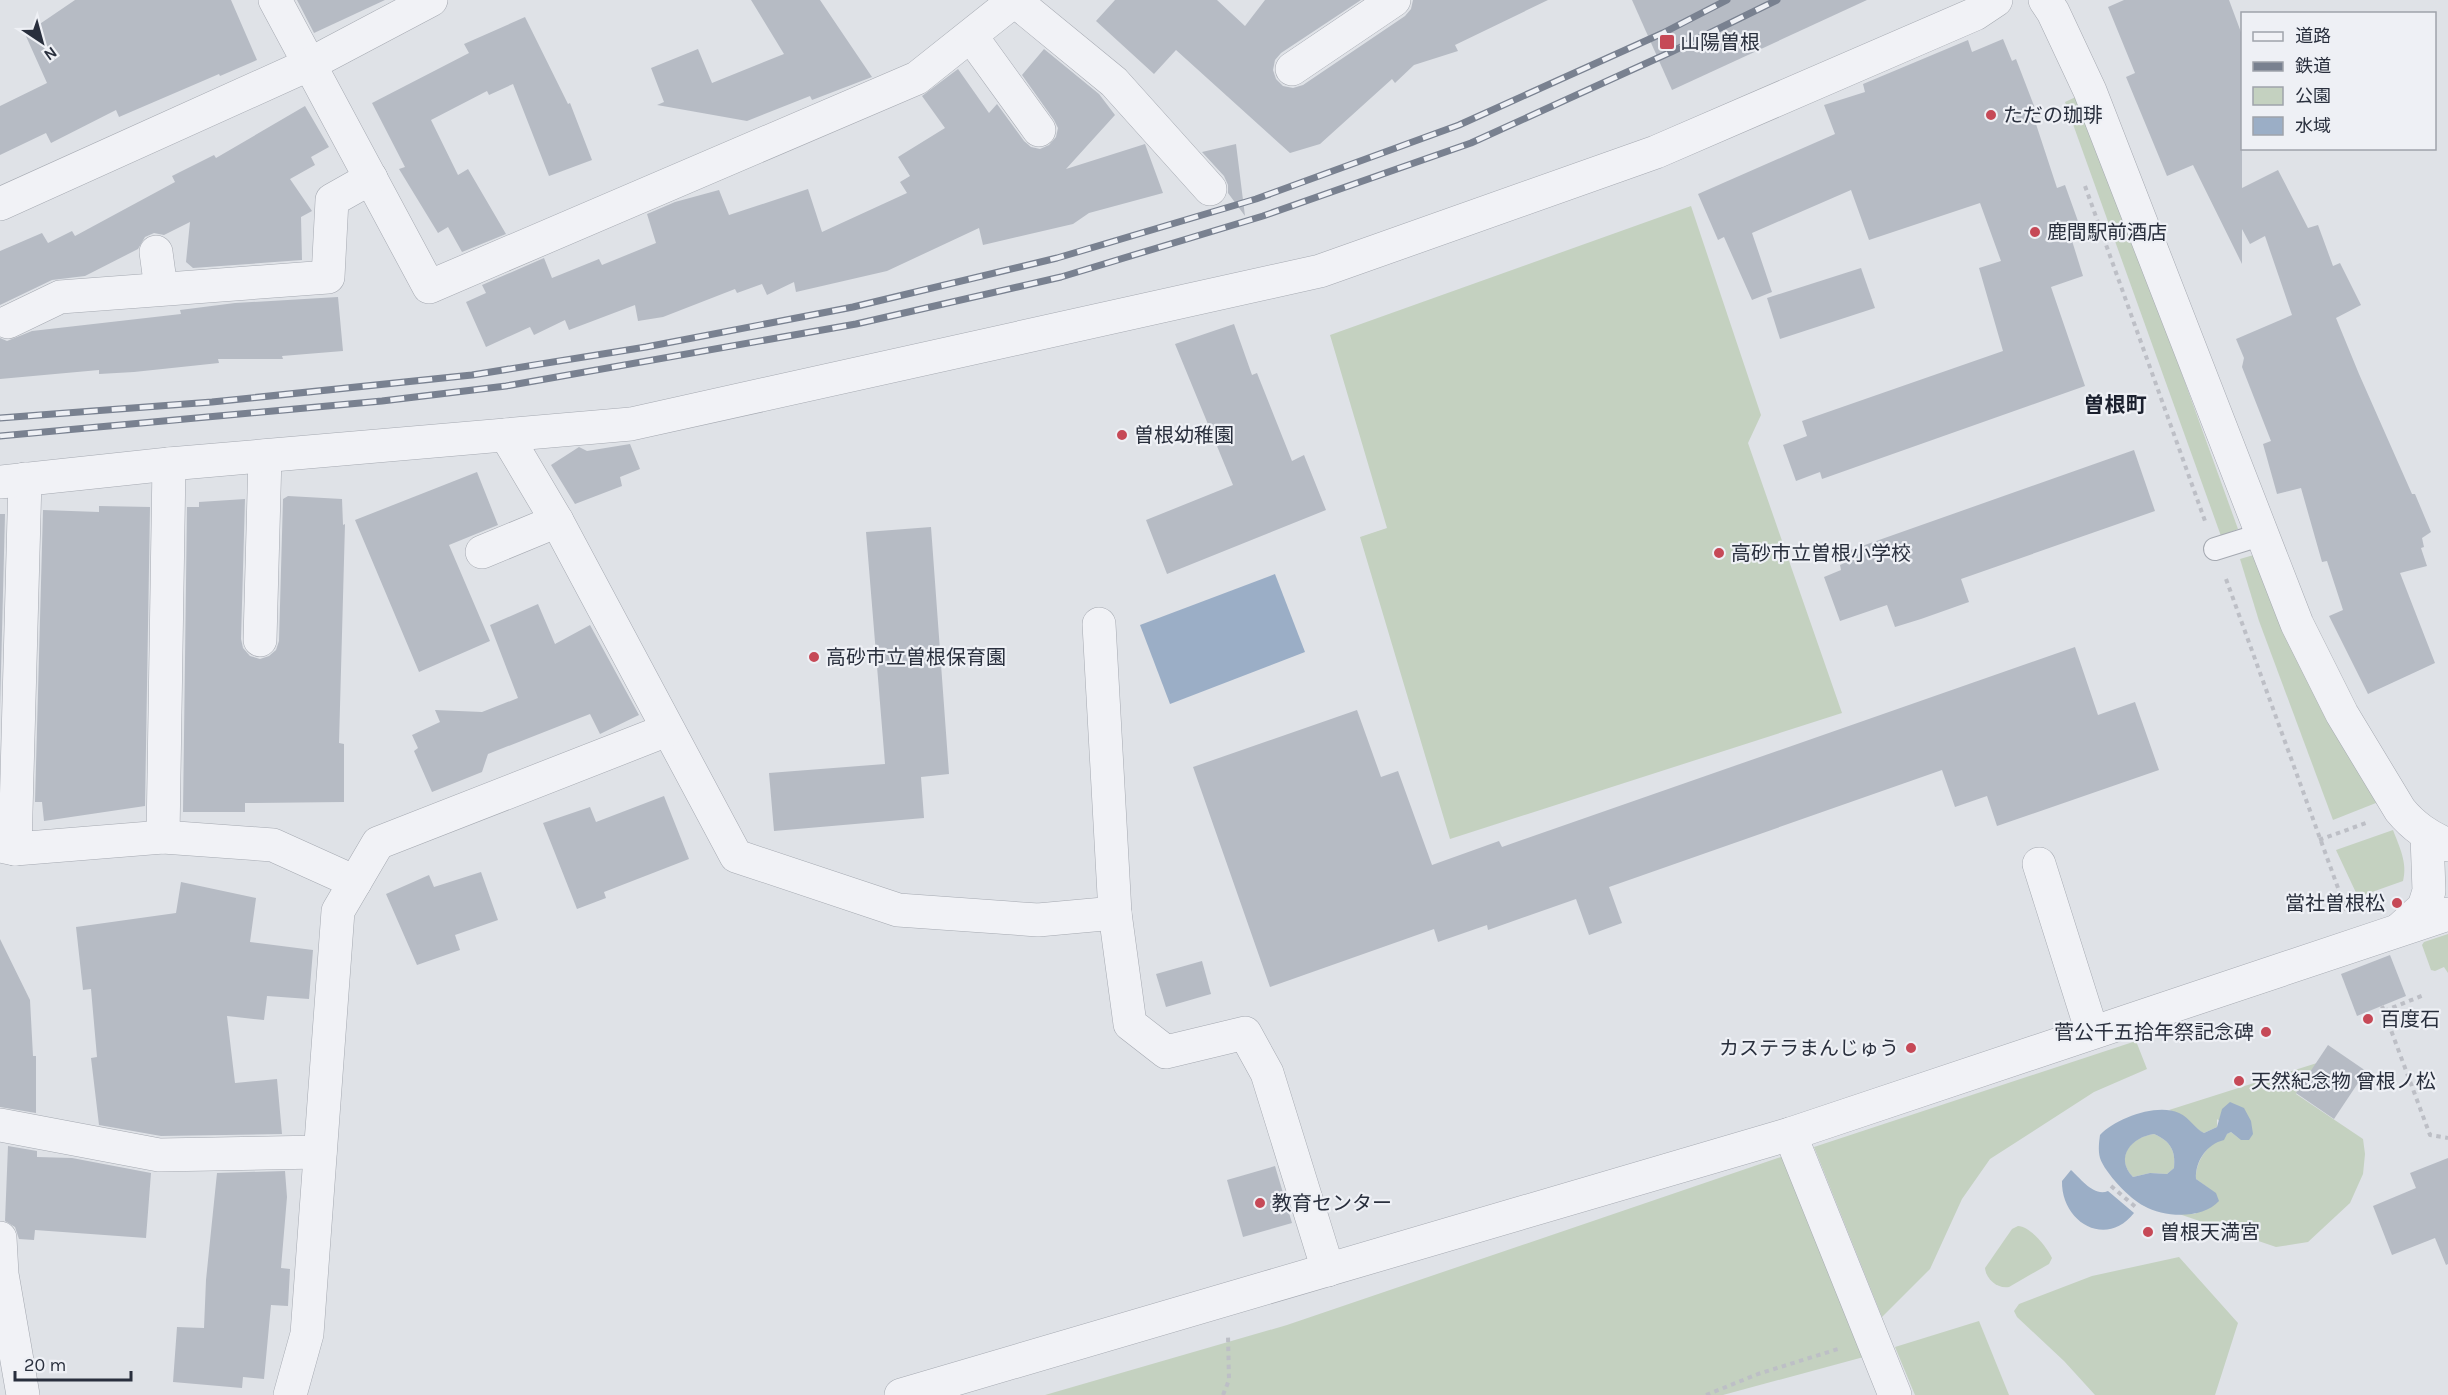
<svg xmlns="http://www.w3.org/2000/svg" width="2448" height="1395" font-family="Karla,'Noto Sans JP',sans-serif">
<rect width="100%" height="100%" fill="#dfe2e7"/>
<g fill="#c4d1c0">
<path d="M 2078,96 L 2122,208 L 2238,529 L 2221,536 L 2065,102 Z"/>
<path d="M 1691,206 L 1761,415 L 1748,443 L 1842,713 L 1450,839 L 1360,537 L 1387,528 L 1330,335 Z"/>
<path d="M 2257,554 L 2381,801 L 2333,820 L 2259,621 L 2240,559 Z"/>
<path d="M 2393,830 C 2399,846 2408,863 2403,881 L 2358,897 L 2336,850 Z"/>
<path d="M 2448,934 L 2448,973 L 2444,967 L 2435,971 L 2431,970 L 2422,945 L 2424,942 Z"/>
<path d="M 2136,1041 L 2147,1069 L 2094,1092 L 1990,1159 L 1962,1199 L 1930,1269 L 1882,1317 L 1814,1147 Z"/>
<path d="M 2317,1063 L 2296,1094 L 2363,1139 L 2365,1154 L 2363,1174 L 2350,1203 L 2308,1242 L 2276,1247 L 2179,1214 L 2195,1214 L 2215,1193 L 2196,1179 C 2195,1158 2213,1139 2231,1132 L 2241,1140 L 2217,1119 L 2217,1127 L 2204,1133 C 2189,1126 2188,1116 2169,1110 Z"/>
<path d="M 2154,1134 C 2170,1141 2176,1150 2174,1168 L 2167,1174 L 2150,1173 L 2133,1177 C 2114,1157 2131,1137 2154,1134 Z"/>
<path d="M 1784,1156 L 1871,1355 L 1723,1395 L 1045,1395 L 1287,1325 Z"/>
<path d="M 2018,1226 C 2031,1227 2046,1246 2052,1258 L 2049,1264 L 2009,1287 C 1997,1289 1986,1279 1985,1268 L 2012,1229 Z"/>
<path d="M 2179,1257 L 2238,1323 L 2215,1395 L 2095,1395 L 2064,1361 L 2017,1317 L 2014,1311 L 2019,1304 L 2092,1276 Z"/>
<path d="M 1979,1321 L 2009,1395 L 1915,1395 L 1895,1347 Z"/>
</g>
<g fill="#9baec6" fill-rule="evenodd">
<path d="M 1275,574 L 1305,652 L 1170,704 L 1140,625 Z"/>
<path d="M 2230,1102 L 2244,1108 L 2251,1121 L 2253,1134 L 2249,1140 L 2241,1140 L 2231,1132 L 2227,1134 L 2224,1140 C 2207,1144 2195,1161 2196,1179 L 2216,1193 L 2219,1201 C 2203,1219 2165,1218 2144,1206 C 2130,1199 2105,1173 2100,1158 C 2098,1150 2099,1142 2100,1135 C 2116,1118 2157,1103 2179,1113 C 2190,1118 2194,1128 2204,1133 L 2217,1127 L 2222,1109 ZM 2154,1134 C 2170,1141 2176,1150 2174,1168 L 2167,1174 L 2150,1173 L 2133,1177 C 2114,1157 2132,1137 2154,1134 Z"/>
<path d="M 2071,1170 C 2081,1179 2094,1197 2108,1191 L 2134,1213 C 2106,1249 2061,1222 2062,1181 Z"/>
</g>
<g fill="#b6bbc4">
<path d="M 75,0 L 231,0 L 257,60 L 220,76 L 219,74 L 119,117 L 116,110 L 51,143 L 46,133 L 0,155 L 0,106 L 47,83 L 25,34 Z"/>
<path d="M 297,0 L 385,0 L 314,33 Z"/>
<path d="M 751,0 L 820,0 L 872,77 L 812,100 L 810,96 L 747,121 L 657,105 L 664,102 L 651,68 L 698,49 L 712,83 L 784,54 Z"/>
<path d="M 1115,0 L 1217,0 L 1245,26 L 1265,0 L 1361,0 L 1281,53 L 1275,60 L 1273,70 L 1276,79 L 1283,86 L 1293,88 L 1303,85 L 1405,16 L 1411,9 L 1413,0 L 1548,0 L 1455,45 L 1458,51 L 1414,65 L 1395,83 L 1392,79 L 1320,144 L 1290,153 L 1176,50 L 1154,74 L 1096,21 Z"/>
<path d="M 1632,0 L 1867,0 L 1672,90 Z"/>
<path d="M 2124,0 L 2229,0 L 2242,35 L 2242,188 L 2278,170 L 2308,228 L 2318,225 L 2333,266 L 2340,263 L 2361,305 L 2336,318 L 2359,374 L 2412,494 L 2415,494 L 2431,532 L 2422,538 L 2424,547 L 2421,548 L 2427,566 L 2400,573 L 2435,663 L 2368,694 L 2329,616 L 2343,610 L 2327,561 L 2322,562 L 2301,488 L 2277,494 L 2263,444 L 2271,441 L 2242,367 L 2244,358 L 2236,339 L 2292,315 L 2265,236 L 2250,244 L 2242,229 L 2242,264 L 2193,165 L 2167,176 L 2126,77 L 2135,73 L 2108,7 Z"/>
<path d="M 525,17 L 568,104 L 570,103 L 592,160 L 549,176 L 513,84 L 489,95 L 487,91 L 431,120 L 458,175 L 468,169 L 506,234 L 462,252 L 448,227 L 438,233 L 399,169 L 405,167 L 372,103 L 469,53 L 464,44 Z"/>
<path d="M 2003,39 L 2012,61 L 2016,59 L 2038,116 L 2034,118 L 2057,188 L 2065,185 L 2079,224 L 2068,228 L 2083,276 L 2051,287 L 2085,386 L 1822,479 L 1820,472 L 1796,481 L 1783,445 L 1807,436 L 1802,421 L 2003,351 L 1979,268 L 2001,261 L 1980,203 L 1869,240 L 1851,190 L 1752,233 L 1772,292 L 1752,300 L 1724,237 L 1718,240 L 1698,194 L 1835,134 L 1824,105 L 1865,92 L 1863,84 L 1968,40 L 1972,52 Z"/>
<path d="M 1044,49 L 1099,94 L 1115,115 L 1066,169 L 1145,144 L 1163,193 L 1089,213 L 1073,224 L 983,245 L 979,228 L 887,271 L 796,292 L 794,282 L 767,295 L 762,284 L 737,293 L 735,289 L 663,317 L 638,321 L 635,305 L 569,330 L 565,320 L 534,335 L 530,327 L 486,347 L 466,302 L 486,293 L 482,285 L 544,258 L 552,278 L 599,259 L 602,265 L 656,243 L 647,214 L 675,202 L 719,190 L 729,215 L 808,189 L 822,232 L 907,193 L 900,182 L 910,176 L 898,157 L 945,128 L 922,96 L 958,69 L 989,113 L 997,104 L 1024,141 L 1031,147 L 1040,149 L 1049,145 L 1056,137 L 1058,128 L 1054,120 L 1022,75 Z"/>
<path d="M 305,106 L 329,147 L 311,157 L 315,165 L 290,179 L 312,211 L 301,217 L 302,260 L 193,268 L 186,262 L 190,222 L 164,235 L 154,233 L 145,237 L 138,249 L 85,276 L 52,280 L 0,305 L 0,251 L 42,233 L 48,243 L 72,231 L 75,236 L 175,182 L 172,176 L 214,155 L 216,158 Z"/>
<path d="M 1236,144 L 1245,216 L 1228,193 L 1228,185 L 1224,176 L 1202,152 Z"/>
<path d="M 1861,268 L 1875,308 L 1780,339 L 1767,298 Z"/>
<path d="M 338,297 L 343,351 L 282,356 L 283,359 L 218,359 L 219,363 L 134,372 L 99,374 L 99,370 L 0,379 L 0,338 L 7,341 L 32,331 L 181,314 L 180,310 L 235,303 Z"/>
<path d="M 1234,324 L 1252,375 L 1257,373 L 1292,461 L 1304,455 L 1326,510 L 1167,574 L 1146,520 L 1233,485 L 1175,344 Z"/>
<path d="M 630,444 L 640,469 L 620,477 L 622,486 L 575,504 L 551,465 L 579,447 L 587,451 Z"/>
<path d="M 2134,450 L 2155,511 L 1961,579 L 1969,602 L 1921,619 L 1895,627 L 1887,605 L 1840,621 L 1824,577 L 1841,570 L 1840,565 L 1849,561 L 1845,552 Z"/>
<path d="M 477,472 L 498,525 L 449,545 L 490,641 L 419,672 L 355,520 Z"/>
<path d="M 288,496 L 342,499 L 343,525 L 345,524 L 339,743 L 344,744 L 344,802 L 245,803 L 245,812 L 183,812 L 187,507 L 199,507 L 199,502 L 245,499 L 241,639 L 243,648 L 250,656 L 260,659 L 269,656 L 276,650 L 279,641 L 283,499 Z"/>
<path d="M 99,506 L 150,507 L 145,806 L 44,821 L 42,802 L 35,802 L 43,510 L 99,512 Z"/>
<path d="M 0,514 L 5,514 L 0,710 Z"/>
<path d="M 931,527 L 949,774 L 921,777 L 924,818 L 774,831 L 769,773 L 885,764 L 866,532 Z"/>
<path d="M 538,604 L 555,644 L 590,625 L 639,715 L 600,734 L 590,714 L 488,754 L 482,772 L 432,792 L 414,751 L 418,748 L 412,735 L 440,722 L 435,710 L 482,712 L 518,698 L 490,625 Z"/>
<path d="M 2075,647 L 2098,715 L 2135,702 L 2159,770 L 1997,826 L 1987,796 L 1955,807 L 1942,770 L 1609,887 L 1622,923 L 1589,935 L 1576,899 L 1488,930 L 1487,925 L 1438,942 L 1434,929 L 1270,987 L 1193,767 L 1357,710 L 1381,777 L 1398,771 L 1432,865 L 1499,841 L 1502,847 Z"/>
<path d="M 664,796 L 689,859 L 604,892 L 606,898 L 577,909 L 543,823 L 590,807 L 596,822 Z"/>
<path d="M 481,872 L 498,920 L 455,935 L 460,950 L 417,965 L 386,894 L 429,875 L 434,887 Z"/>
<path d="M 181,882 L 256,898 L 250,942 L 313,950 L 309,999 L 267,996 L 264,1020 L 227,1016 L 235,1083 L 277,1079 L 282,1134 L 161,1136 L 99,1125 L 91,1058 L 97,1057 L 91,989 L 83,990 L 76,927 L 176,913 Z"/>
<path d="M 0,939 L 30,1000 L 33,1056 L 36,1056 L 36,1113 L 0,1107 Z"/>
<path d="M 2390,955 L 2406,996 L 2357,1016 L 2341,974 Z"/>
<path d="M 1202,961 L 1211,994 L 1166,1007 L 1156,974 Z"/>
<path d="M 2328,1045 L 2366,1071 L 2334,1119 L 2296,1093 Z"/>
<path d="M 8,1146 L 37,1151 L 37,1157 L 72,1158 L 151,1173 L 146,1238 L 35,1230 L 34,1240 L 19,1239 L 15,1227 L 5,1221 Z"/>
<path d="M 2448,1158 L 2448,1264 L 2446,1265 L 2435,1238 L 2392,1255 L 2373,1206 L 2416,1188 L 2410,1173 Z"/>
<path d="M 1275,1166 L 1292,1223 L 1243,1237 L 1227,1180 Z"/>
<path d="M 285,1171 L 287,1197 L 281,1268 L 290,1269 L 288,1306 L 271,1305 L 264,1379 L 243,1377 L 242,1388 L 173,1382 L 177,1327 L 204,1328 L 206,1280 L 217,1173 Z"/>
</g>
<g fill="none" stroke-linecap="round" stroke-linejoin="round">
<defs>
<path id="service" d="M 2215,549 L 2263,534"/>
<g id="minor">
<path d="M 275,0 L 429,287 L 917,78 L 1015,0"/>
<path d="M 1014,0 L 1114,82 L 1210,189"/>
<path d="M 2045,0 L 2053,12 L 2090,91 L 2297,624 L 2342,714 L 2400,810 C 2414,827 2428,836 2448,845"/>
<path d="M 971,36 L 1039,130"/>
<path d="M 1292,69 L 1394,0"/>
<path d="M 0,204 L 310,64 L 431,0"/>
<path d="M 156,252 L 161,289"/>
<path d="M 8,322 L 60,297 L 328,277 L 332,200 L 371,178"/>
<path d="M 506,435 L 557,521 L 736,856 L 898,910 L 1038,920 L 1115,913"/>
<path d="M 482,552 L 557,521"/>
<path d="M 1099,624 L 1115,913 L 1130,1024 L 1166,1052 L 1245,1033 L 1267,1073 L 1328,1270"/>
<path d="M 260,640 L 265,456"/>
<path d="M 163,837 L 169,464"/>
<path d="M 0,846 L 15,849 L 163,837 L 273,845 L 355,882"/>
<path d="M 15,849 L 25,479"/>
<path d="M 2039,864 L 2092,1032"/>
<path d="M 2400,929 L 2424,907 L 2429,891 L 2427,836"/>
<path d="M 0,1125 L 159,1155 L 320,1152"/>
<path d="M 1790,1134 L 1895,1395"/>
<path d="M 0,1238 L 2,1274 L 23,1395"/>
<path d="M 290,1395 L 307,1334 L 338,911 L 378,843 L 667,730"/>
<path d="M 901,1395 L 1790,1134 L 2448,914"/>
</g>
<path id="tertiary" d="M 0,482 L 169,464 L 631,424 L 1320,271 L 1656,152 L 1975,14 L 1996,0"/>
</defs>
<use href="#service" stroke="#a5a9b1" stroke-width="24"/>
<use href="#minor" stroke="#a5a9b1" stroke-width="34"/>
<use href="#tertiary" stroke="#a5a9b1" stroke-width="34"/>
<g stroke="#bdbfc6" stroke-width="4" stroke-dasharray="4.5 4.5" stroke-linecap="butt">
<path d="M 2085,186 L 2205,521"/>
<path d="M 2226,579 L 2346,910"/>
<path d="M 2319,840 L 2366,823"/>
<path d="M 2382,1006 L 2430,1135 L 2448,1138"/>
<path d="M 2384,1011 L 2424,995"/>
<path d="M 2111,1186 L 2138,1209"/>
<path d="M 1223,1395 L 1229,1380 L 1228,1336"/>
<path d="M 1706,1395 L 1758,1374 L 1838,1349"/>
</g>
<use href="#service" stroke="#f1f2f6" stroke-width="22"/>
<use href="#minor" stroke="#f1f2f6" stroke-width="33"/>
<use href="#tertiary" stroke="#f1f2f6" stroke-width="33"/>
<defs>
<g id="rail">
<path d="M 0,418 L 212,402 L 472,375 L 646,347 L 853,307 L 1057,258 L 1256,199 L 1459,125 L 1663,33 L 1727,0"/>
<path d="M 0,436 L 382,401 L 506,386 L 856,324 L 1061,277 L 1263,216 L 1471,143 L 1671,52 L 1777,0"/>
</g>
</defs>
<use href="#rail" stroke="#798190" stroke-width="7"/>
<use href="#rail" stroke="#eef0f5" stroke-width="4.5" stroke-dasharray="14" stroke-linecap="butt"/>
</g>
<g fill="#c64957" stroke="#eef0f5" stroke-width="2">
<rect x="1659" y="34" width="16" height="16" rx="3"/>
<circle cx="1991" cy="115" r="6"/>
<circle cx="2035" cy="232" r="6"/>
<circle cx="1122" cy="435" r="6"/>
<circle cx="1719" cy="553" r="6"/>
<circle cx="814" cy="657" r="6"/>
<circle cx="2397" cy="903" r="6"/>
<circle cx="2368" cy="1019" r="6"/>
<circle cx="2266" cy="1032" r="6"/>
<circle cx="1911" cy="1048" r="6"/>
<circle cx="2239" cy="1081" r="6"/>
<circle cx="1260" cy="1203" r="6"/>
<circle cx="2148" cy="1232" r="6"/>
</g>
<g text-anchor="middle" stroke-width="4.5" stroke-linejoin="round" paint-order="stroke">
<g font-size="20" fill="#292f3d" stroke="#eef0f5" text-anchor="start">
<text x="1680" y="49">山陽曽根</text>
<text x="2003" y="122">ただの珈琲</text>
<text x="2047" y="239">鹿間駅前酒店</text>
<text x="1134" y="442">曽根幼稚園</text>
<text x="1731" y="560">高砂市立曽根小学校</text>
<text x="826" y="664">高砂市立曽根保育園</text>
<text x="2385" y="910" text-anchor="end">當社曽根松</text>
<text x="2380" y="1026">百度石</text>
<text x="2254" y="1039" text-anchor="end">菅公千五拾年祭記念碑</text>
<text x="1899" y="1055" text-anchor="end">カステラまんじゅう</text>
<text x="2251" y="1088">天然紀念物 曾根ノ松</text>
<text x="1272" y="1210">教育センター</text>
<text x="2160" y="1239">曽根天満宮</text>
</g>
<g font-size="21" font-weight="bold" fill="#1b202e" stroke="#eef0f5">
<text x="2115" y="412">曽根町</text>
</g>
</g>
<rect x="2241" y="12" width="195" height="138" fill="#eef0f5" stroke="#9fa3ab" stroke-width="1.5"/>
<rect x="2253" y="32" width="30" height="9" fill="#f1f2f6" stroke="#9fa3ab" stroke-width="1.5"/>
<text x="2295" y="42" font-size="18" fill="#292f3d">道路</text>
<rect x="2253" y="62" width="30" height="9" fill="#798190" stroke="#9fa3ab" stroke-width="1.5"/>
<text x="2295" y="72" font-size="18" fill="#292f3d">鉄道</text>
<rect x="2253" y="87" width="30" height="18" fill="#c4d1c0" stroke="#9fa3ab" stroke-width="1.5"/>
<text x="2295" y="102" font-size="18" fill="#292f3d">公園</text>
<rect x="2253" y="117" width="30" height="18" fill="#9baec6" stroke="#9fa3ab" stroke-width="1.5"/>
<text x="2295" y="132" font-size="18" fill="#292f3d">水域</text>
<g transform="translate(42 42) rotate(144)" stroke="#eef0f5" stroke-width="4.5" paint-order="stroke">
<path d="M0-4.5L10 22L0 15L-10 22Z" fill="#292f3d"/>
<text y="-9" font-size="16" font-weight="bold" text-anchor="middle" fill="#292f3d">N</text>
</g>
<path d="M15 1371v9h116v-9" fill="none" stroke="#292f3d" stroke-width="3"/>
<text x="24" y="1371" font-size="18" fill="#292f3d" stroke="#eef0f5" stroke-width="4.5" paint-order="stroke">20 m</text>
</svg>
